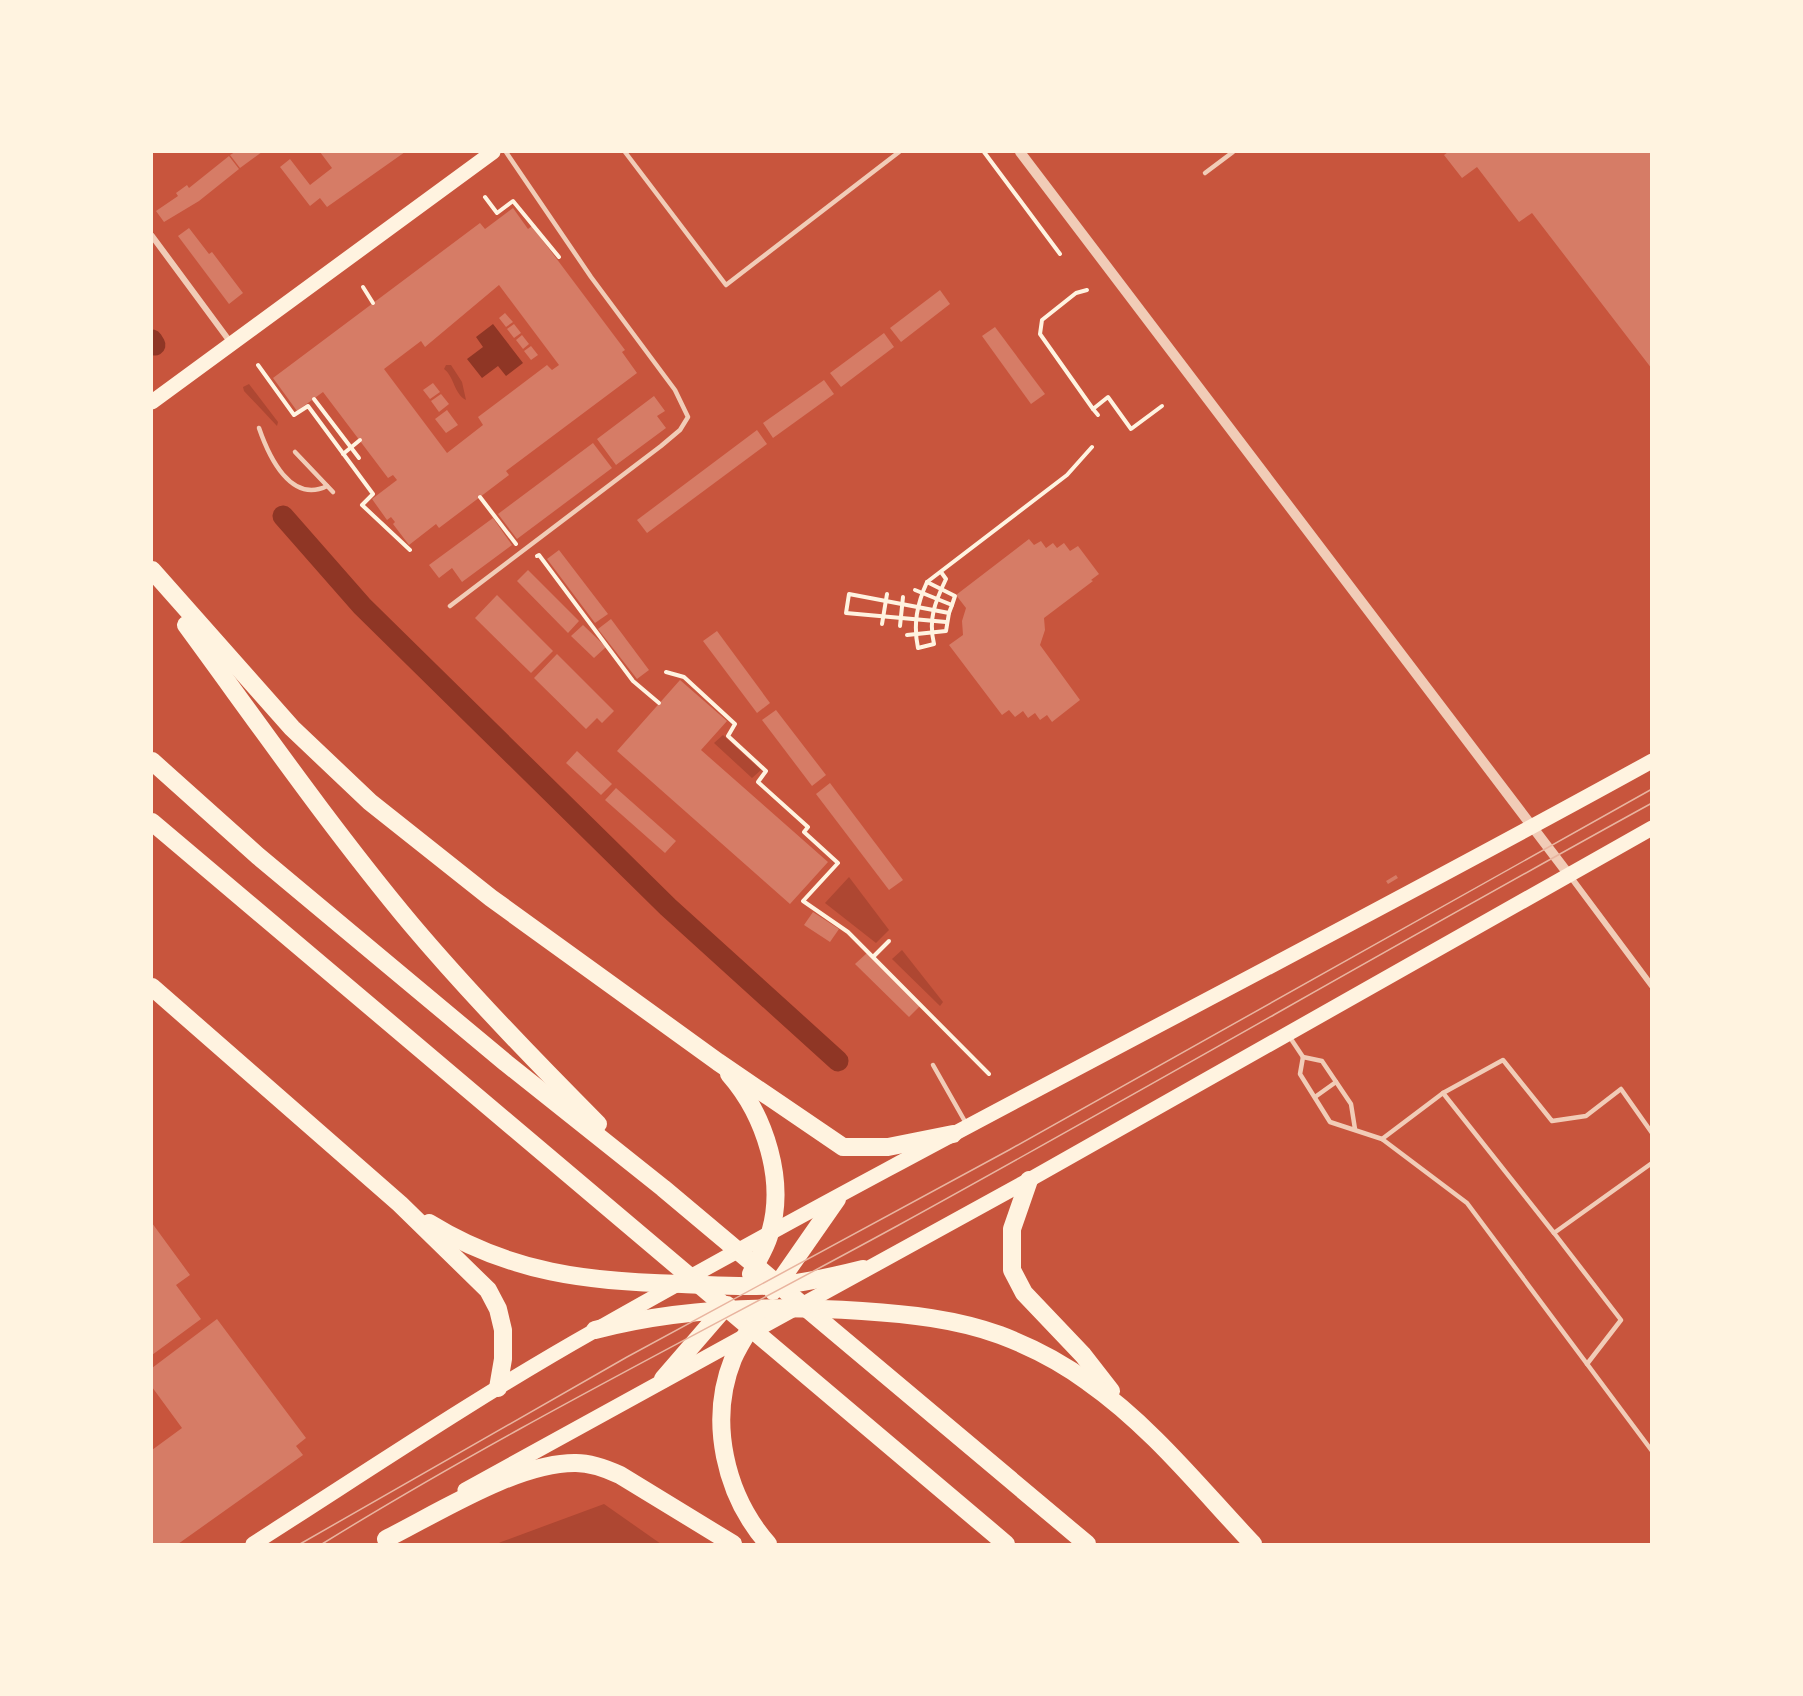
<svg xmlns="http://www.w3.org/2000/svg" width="1803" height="1696" font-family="'Zilla Slab',serif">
<rect width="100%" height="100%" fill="#c8553d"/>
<g fill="#ae4732">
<path d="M 446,365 L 451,365 L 462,382 L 466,400 C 454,394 454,376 444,369 Z"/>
<path d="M 249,384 L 278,422 L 277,426 L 244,391 L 243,387 Z"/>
<path d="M 723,735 L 761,770 L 752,778 L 714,743 Z"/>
<path d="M 849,877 L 889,930 L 876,943 L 825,903 Z"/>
<path d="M 902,950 L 943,1002 L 940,1006 L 892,959 Z"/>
<path d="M 604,1504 L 661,1544 L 497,1544 L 501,1542 Z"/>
</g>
<path fill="#8f3625" d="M 493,324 L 523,363 L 506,376 L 498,366 L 482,378 L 467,359 L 483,347 L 476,337 Z"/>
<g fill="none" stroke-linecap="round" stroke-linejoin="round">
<g stroke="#8f3625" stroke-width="21">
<path d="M 152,340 L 155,345"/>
<path d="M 283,516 L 362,606 L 668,907 L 838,1061"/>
</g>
</g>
<g fill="#d67c66" fill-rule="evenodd">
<path d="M 235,152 L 262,152 L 240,168 L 230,155 Z"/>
<path d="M 320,152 L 405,152 L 327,207 L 320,198 L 310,206 L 280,167 L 290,159 L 310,185 L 332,168 Z"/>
<path d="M 1448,152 L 1652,152 L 1652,369 L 1532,213 L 1519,222 L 1477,167 L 1462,178 L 1444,155 Z"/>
<path d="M 229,156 L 239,169 L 199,201 L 164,222 L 156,211 L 178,196 L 176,193 L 187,185 L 189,188 Z"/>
<path d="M 513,208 L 528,229 L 532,226 L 625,350 L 622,352 L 637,373 L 506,471 L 509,475 L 480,497 L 439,528 L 436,524 L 409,545 L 393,524 L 395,522 L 391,517 L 387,520 L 372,499 L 397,480 L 393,475 L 388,478 L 323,392 L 297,411 L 273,378 L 480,223 L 485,229 ZM 499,285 L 559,365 L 552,370 L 547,365 L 478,417 L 483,425 L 447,453 L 384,369 L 421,341 L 425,347 Z"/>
<path d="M 189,228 L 209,254 L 212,252 L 243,293 L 229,304 L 178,236 Z"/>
<path d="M 940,290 L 950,304 L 901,342 L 890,328 Z"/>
<path d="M 505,313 L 513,322 L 506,327 L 499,318 Z"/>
<path d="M 514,324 L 521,333 L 514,338 L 507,329 Z"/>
<path d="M 995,327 L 1045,394 L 1031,404 L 982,336 Z"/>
<path d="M 884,333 L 894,347 L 841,387 L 830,373 Z"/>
<path d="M 522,335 L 529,344 L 523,349 L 516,340 Z"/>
<path d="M 531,346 L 538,355 L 531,360 L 524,351 Z"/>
<path d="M 824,380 L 834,394 L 773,438 L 763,423 Z"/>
<path d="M 433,383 L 440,392 L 430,399 L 423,390 Z"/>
<path d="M 441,394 L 449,404 L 439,412 L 431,401 Z"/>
<path d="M 654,396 L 665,411 L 657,416 L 666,428 L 616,465 L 597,439 Z"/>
<path d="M 447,410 L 458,425 L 446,433 L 435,419 Z"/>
<path d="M 757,430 L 767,444 L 647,533 L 637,520 Z"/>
<path d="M 593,443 L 612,468 L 517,539 L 498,514 Z"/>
<path d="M 493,518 L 512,545 L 462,582 L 452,568 L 439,578 L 429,565 Z"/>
<path d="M 1029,539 L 1034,545 L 1041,541 L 1046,548 L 1053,543 L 1057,548 L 1064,543 L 1070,551 L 1078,546 L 1099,574 L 1091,580 L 1093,581 L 1044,618 L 1045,630 L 1040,645 L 1080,700 L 1052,722 L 1047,715 L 1040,720 L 1035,713 L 1028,718 L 1023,711 L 1015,717 L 1009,710 L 1002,715 L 949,645 L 963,635 L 962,621 L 966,608 L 956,595 Z"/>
<path d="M 559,550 L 608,614 L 595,623 L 547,559 Z"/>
<path d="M 528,570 L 579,621 L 568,633 L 517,581 Z"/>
<path d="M 497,595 L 553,651 L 531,673 L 475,618 Z"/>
<path d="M 611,619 L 649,670 L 637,679 L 598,629 Z"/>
<path d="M 583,625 L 606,647 L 594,658 L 571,636 Z"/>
<path d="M 717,631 L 770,703 L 757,713 L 703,641 Z"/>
<path d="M 557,654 L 614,711 L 602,723 L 597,718 L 586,729 L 534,678 Z"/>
<path d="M 680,680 L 727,721 L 701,750 L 828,862 L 790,904 L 617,751 Z"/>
<path d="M 776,710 L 826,775 L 812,786 L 762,720 Z"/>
<path d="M 577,751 L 612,784 L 601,795 L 566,763 Z"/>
<path d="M 830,783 L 903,880 L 889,890 L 816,794 Z"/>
<path d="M 616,788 L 676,841 L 665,853 L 605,800 Z"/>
<path d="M 1396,875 L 1398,878 L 1388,884 L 1386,881 Z"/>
<path d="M 813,912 L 839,929 L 830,942 L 804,925 Z"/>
<path d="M 867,953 L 920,1006 L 909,1017 L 855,964 Z"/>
<path d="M 152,1223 L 190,1275 L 176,1285 L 201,1319 L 152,1355 Z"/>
<path d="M 217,1319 L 306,1438 L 296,1446 L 303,1455 L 178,1544 L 152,1544 L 152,1450 L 182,1428 L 152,1387 L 152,1368 Z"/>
</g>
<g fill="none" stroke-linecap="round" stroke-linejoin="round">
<g stroke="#fff3e0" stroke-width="4">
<path d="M 984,152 L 1060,254"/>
<path d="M 485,197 L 497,213 L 513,201 L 559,257"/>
<path d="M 363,287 L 373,303"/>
<path d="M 1087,290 L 1076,293 L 1042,320 L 1040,334 L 1093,409 L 1108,397 L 1131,429 L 1162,406"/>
<path d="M 258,365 L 294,415 L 308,406 L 373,494 L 362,505 L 410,550"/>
<path d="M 314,399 L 359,458"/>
<path d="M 1093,409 L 1098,415"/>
<path d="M 343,454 L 360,440"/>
<path d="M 480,497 L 516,544"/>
<path d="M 537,556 L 539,555 L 633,681 L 659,703"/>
<path d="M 941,572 L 946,579 C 935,602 928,619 934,644 L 918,648 C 913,624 917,604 927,582 L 1067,475 L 1092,447"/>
<path d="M 927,582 L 955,596 L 952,605"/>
<path d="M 915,590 L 952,605 L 949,613"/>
<path d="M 882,624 L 887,594"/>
<path d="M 900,626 L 903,597"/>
<path d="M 907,635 L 946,631 L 949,613 L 849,594 L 846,613 L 946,622"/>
<path d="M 666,672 L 684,677 L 735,724 L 728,736 L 766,771 L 758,782 L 808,827 L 804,832 L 838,863 L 803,901 L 848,932 L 989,1074"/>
<path d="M 874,956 L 889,941"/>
</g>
<g stroke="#f1ccb7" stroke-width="4.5">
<path d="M 625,152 L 726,285 L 899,152"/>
<path d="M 1205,173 L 1233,152"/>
<path d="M 259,428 C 269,457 291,504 327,486"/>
<path d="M 295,452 L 333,492"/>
<path d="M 450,606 L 661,446 L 680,430 L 688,417 L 675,390 L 591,277 L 506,152"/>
<path d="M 1289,1036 L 1303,1057"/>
<path d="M 933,1065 L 967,1125"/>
<path d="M 1443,1093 L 1554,1233 L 1652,1163"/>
<path d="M 1315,1097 L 1336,1082"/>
<path d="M 1355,1129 L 1351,1104 L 1322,1061 L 1303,1057 L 1300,1074 L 1330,1122 L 1382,1139 L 1467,1203 L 1652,1451"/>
<path d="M 1382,1139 L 1443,1093 L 1503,1060 L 1552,1121 L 1586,1116 L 1621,1089 L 1652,1133"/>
<path d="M 1554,1233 L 1621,1320 L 1587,1364"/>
</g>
<g stroke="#f1ccb7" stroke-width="6">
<path d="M 152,236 L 231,343"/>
<path d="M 1570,876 L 1652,986"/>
</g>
<path stroke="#f1ccb7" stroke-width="10" d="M 1020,152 L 1569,875"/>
<g stroke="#fff3e0" stroke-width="15">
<path d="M 152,402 L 493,152"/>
<path d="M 465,1490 L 1029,1180 L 1652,828"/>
<path d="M 253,1544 C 366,1472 477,1397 594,1331 C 943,1133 1301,955 1652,761"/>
</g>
<g stroke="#fff3e0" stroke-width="18">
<path d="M 152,570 L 292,728 L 370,802 L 491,898 L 718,1062 L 843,1147 L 888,1147 L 953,1134"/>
<path d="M 186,625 C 260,726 331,828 411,924 C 470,994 533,1059 598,1124"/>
<path d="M 152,761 L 258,856 L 506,1063 L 663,1188 L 1087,1544"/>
<path d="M 152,822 L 1006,1544"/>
<path d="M 152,987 L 400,1204 L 488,1290 L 498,1309 L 503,1330 L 503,1359 L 498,1388"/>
<path d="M 729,1074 C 765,1115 787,1182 769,1236 C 765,1249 757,1261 751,1274"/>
<path d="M 1029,1180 L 1012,1229 L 1012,1270 L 1024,1293 L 1083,1355 L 1111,1391"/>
<path d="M 429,1223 C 510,1273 589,1282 682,1284 C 714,1285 746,1288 778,1285 C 806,1283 835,1276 863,1269"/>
<path d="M 773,1291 L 837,1199"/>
<path d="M 756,1319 C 748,1332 739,1345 733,1359 C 708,1421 725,1495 768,1544"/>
<path d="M 595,1330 C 682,1307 773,1305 862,1311 C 908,1314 956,1319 1000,1335 C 1032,1347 1061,1362 1088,1382 C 1151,1426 1201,1489 1253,1544"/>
<path d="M 663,1379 L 727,1305"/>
<path d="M 386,1539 C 438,1513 518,1462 576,1463 C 592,1463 607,1469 620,1475 L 733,1544"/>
</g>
<g stroke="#e9b49f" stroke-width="1.5">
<path d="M 300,1544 L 627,1357 L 1009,1150 L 1652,789"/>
<path d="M 322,1544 C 508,1429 705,1331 897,1226 C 1150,1087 1399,942 1652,803"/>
</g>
</g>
<rect width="1803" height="1696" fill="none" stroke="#fff3e0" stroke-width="306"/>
</svg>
